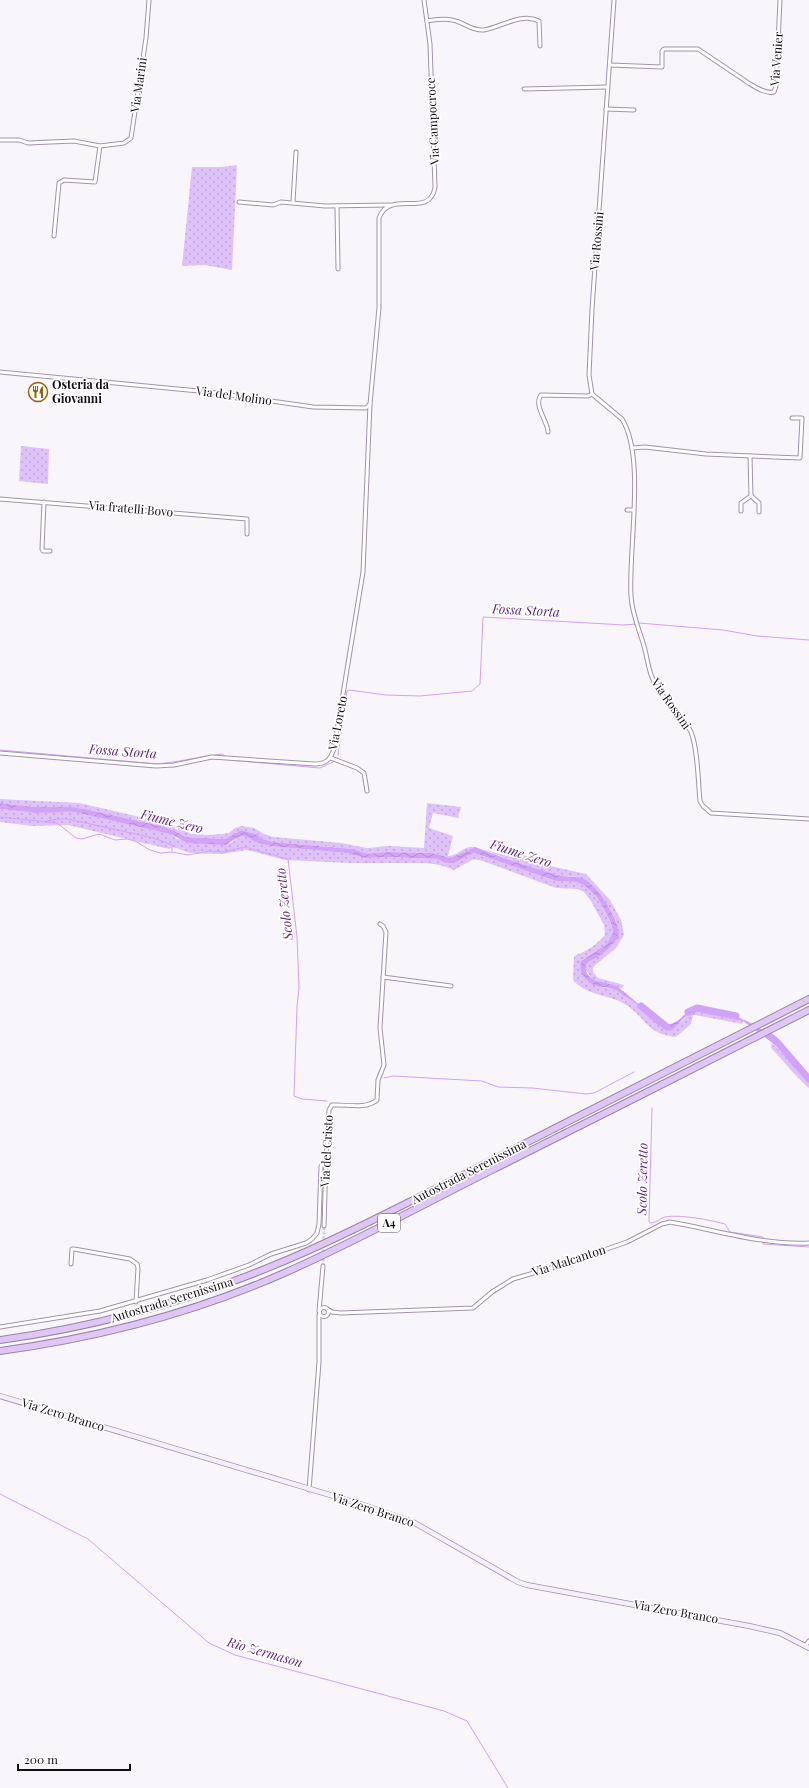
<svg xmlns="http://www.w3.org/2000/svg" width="809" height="1788" font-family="'Playfair Display',serif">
<defs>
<pattern id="grass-dots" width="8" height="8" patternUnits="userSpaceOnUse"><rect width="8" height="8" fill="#e0c2fb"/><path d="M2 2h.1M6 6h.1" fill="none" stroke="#bfa6d6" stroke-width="1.8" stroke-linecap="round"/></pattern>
<pattern id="water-waves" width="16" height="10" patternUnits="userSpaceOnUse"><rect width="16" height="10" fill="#d2a2f8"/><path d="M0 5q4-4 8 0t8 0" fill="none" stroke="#b38ad4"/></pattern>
</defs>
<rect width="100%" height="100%" fill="#f8f5fb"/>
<g fill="url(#grass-dots)">
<path d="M 237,165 L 232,270 L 205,265 L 182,266 L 192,167 L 221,167 Z"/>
<path d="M 21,446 L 49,449 L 48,484 L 19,481 Z"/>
<path d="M 0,799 L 79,803 L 175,825 L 191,834 L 209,835 L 222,834 L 229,833 L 235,828 L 242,826 L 254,828 L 264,834 L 274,837 L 341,843 L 367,848 L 389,846 L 424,848 L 427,803 L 461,807 L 458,818 L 433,813 L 429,828 L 453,836 L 448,856 C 459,856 463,845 475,847 L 450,858 L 432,853 L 386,852 L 367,854 L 352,849 L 273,842 L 263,839 L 256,834 L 241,830 L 225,839 L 186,837 L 173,830 L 161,826 L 85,809 L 58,807 L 33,807 L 0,803 Z"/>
<path d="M 0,809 L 35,813 L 60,811 L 74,812 L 170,834 L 177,839 L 231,843 L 241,836 L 247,837 L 255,842 L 270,846 L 347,853 L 365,858 L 387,857 L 437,859 C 453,868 460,857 474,853 L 556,881 L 577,882 L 583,884 L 596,896 L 603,907 L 611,924 L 613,932 L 607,944 L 581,961 L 580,967 L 601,987 C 628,988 644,1016 665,1029 L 682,1021 L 692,1010 L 743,1021 L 742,1024 L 695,1015 L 693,1015 L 691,1024 L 676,1037 C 648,1034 648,1021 628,1006 C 611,994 588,997 573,980 L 574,957 L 576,955 C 588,951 597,944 605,935 L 604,925 L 591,901 L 584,892 L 578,889 L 556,888 L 483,861 L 474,859 L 454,870 L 440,865 L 426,863 L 350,863 L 285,860 L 247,850 L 221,854 L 190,853 L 173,847 L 169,849 L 68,825 L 32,826 L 0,822 Z"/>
<path d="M 482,849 L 515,858 L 515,852 L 537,860 L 537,863 L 586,874 L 610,900 L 621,920 L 624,935 L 616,948 L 593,967 L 593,972 L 598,978 L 624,985 L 621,989 L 592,979 L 585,968 L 587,961 C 629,945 624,920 595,893 C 590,888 585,881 579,878 C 573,875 564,877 558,876 C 532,870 507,858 482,849 Z"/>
<path d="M 772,1043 L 809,1081 L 809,1088 C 795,1076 784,1061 771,1048 Z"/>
</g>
<path fill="url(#water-waves)" d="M 0,803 L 33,807 L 70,807 L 85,809 L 161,826 L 173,830 L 186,837 L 225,839 L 241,830 L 256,834 L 263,839 L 273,842 L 353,849 L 367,854 L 386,852 L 432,853 L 450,858 L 475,847 C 501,857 529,867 556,875 C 566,878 577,875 586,880 C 597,887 623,924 618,937 C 614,944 606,952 599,956 C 595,959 589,960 586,964 C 583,985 608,980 619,988 C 628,994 660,1024 667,1024 C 677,1025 685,1013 692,1008 C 727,1012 750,1017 777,1042 C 789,1053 797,1068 809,1079 L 809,1081 L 793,1066 L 778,1047 L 743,1021 L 692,1010 L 672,1030 C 655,1029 644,1009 631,1000 C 624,996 617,989 609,988 C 601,986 593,987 587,980 C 581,974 579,969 581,961 L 607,944 L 613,932 L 611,923 L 603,907 L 596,896 L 583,884 L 577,882 L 556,881 L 474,853 C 459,858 455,869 437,859 L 387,857 L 365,858 L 347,853 L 270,846 L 255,842 L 247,837 L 241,836 L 225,845 L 188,843 L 170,834 L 74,812 C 61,811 48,813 35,813 C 24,812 12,810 0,809 Z"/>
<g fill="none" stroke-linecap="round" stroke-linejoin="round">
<g stroke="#d2a2f8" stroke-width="1">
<path d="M 639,623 L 723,630 L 757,636 L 809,640"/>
<path d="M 0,750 L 158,764 C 180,762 201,756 222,754 L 225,756"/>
<path d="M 338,755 L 347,691 L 349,690 L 386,695 L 420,696 L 472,691 L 480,684 L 483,617 L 624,625 L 636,624"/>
<path d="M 227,759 L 228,760 L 320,768 L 335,761"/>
<path d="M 0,817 L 57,823 L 76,838 L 82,839 L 99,834 L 115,840 L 127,839 L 135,841 L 150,850 L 160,853 L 172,852 L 188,855 L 210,851 L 224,852 L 245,847 L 288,859 L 297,937 L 299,988 L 297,1007 L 294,1096 L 302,1099 L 327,1101"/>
<path d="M 47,821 L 57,819 L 68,819 L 154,838 L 172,845 L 172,851"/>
<path d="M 384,1078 L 393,1076 L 482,1081 L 498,1087 L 532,1088 L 586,1094 L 594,1093 L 634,1072"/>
<path d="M 652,1108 L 649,1221 L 650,1223 C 656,1223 659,1219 665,1217 C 680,1214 710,1220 725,1224 L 730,1232 L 763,1237 L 763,1239"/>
<path d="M 763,1242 L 763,1244 L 809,1247"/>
<path d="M 0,1494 L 88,1539 L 209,1643 L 235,1655 L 444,1711 L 467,1721 L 508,1788"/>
</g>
<g stroke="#d2a2f8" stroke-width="7">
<path d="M 641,1006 L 667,1027"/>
<path d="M 688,1012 L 697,1008 L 736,1016"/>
<path d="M 767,1034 L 777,1042 L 809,1079"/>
</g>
<path stroke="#d5d2d8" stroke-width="3" stroke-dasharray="3 1.5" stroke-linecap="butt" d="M 323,1266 L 324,1226"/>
<defs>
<g id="minor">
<path d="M 614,0 L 592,309 L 589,375 L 592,394 L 622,419 C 646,457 628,550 631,596 C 632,614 639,629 644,646 C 648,661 649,676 658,689 C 667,703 684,716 691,732 C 698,749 698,781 700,801 L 703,806 L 711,813 L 809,819"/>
<path d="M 427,21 C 434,20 444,18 452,20 C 464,22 471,31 484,30 C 502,27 521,12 539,21 L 540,46"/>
<path d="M 610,65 L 662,67 L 662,51 L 664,49 L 698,49 L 750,84 C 757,88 766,94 774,92 L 776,86 L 780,0"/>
<path d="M 524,89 L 607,87"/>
<path d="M 606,109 L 634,110"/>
<path d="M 0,140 L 19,140 L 28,143 L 74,141 L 100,146 L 124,143 L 131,138 L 146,38 L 149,0"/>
<path d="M 239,202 L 273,205 L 281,202 L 325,206 L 390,205"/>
<path d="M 293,202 L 296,152"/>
<path d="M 337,206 L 338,269"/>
<path d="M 54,236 L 59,183 L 64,180 L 95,182 L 100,146"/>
<path d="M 0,372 L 209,392 L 313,407 L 366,408 L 370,404 L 379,308 L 379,218 C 390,188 430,220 435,187 L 430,44 L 424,0"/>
<path d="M 548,432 C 548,421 533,406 541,395 L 588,396 L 592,394"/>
<path d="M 632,448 L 645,447 L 706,454 L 800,458 L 802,418 L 792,418"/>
<path d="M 750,456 L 751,496 L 759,503 L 759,512"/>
<path d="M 0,499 L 247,519 L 247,534"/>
<path d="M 44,502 L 42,549 L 43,551 L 50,551"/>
<path d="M 627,510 L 633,510"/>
<path d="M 741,511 L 741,503 L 751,496"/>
<path d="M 0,753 L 156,766 L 174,765 L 212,757 L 314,764 C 326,764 330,760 334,749 L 363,572 L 370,404"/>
<path d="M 331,758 L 357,768 L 364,773 L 367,791"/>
<path d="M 383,977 L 451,986"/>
<path d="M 324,1226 L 326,1160 L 329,1110 L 332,1105 C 346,1104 365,1110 377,1100 L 378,1080 L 384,1065 L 380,1028 L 386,932 L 383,926 L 380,924"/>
<path d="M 71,1264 L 72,1249 L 74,1249 L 130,1259 L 137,1264 L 138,1268 L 136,1302"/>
<circle cx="324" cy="1312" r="4.5"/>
<path d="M 327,1309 L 332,1312 L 341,1313 L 473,1308 L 492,1292 L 513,1279 L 561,1265 L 627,1242 L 662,1224 L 670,1222 C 717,1230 761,1245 809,1243"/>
<path d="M 319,1311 L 323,1266"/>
<path d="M 0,1327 L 100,1311 L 207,1280 L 249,1265 L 271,1254 L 306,1243 L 312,1239 L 317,1233 L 319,1224 L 321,1166 L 326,1160"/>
<path d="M 309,1490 L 319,1362 L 319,1315"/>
<path d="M 806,1645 L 809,1641"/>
</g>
<path id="secondary" d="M 0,1396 L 360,1504 L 413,1522 L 518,1582 L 527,1585 L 749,1626 L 780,1633 L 809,1648"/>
<g id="motorway">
<path d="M 0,1340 C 95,1327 189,1301 277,1264 C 339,1239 398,1207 457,1178 C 575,1119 692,1058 809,999"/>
<path d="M 0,1351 C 96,1338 193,1313 282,1274 C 353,1243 422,1205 492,1170 C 598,1117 703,1064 809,1010"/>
</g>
</defs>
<use href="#minor" stroke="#a193ad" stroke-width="5"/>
<use href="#secondary" stroke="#a193ad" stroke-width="6"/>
<use href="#motorway" stroke="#9785a7" stroke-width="8"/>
<use href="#minor" stroke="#fff" stroke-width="3"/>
<use href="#secondary" stroke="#f5eefc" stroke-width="4.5"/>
<use href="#motorway" stroke="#dfc6f5" stroke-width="6"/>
</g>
<defs>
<symbol id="restaurant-ring" viewBox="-11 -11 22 22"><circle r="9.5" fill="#fff" stroke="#8e670c" stroke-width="1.5"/><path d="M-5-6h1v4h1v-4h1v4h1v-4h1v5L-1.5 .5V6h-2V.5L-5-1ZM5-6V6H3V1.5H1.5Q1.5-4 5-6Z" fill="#8e670c"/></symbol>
</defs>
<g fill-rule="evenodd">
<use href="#restaurant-ring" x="27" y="381" width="22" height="22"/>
</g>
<g text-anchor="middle" stroke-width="3.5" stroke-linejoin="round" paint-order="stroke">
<rect fill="#fff" stroke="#58555b" stroke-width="1" x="378" y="1214" width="22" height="18" rx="3"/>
<g font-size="11" font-weight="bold" fill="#110c15">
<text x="389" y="1227">A4</text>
</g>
<g font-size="12" fill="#110c15" stroke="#fff">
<text transform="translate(777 59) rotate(-86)" y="4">Via Venier</text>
<text transform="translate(139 85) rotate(-82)" y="4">Via Marini</text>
<text transform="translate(433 121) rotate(-93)" y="4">Via Campocroce</text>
<text transform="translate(597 241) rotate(-85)" y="4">Via Rossini</text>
<text transform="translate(234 396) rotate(8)" y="4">Via del Molino</text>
<text transform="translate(131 509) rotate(5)" y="4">Via fratelli Bovo</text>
<text transform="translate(671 704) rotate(55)" y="4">Via Rossini</text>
<text transform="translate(338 723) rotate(-79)" y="4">Via Loreto</text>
<text transform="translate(327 1151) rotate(-87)" y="4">Via del Cristo</text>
<text transform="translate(469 1172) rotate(-27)" y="4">Autostrada Serenissima</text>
<text transform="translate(569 1261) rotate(-18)" y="4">Via Malcanton</text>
<text transform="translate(172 1300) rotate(-17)" y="4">Autostrada Serenissima</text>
<text transform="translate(63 1415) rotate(17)" y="4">Via Zero Branco</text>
<text transform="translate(373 1510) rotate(18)" y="4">Via Zero Branco</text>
<text transform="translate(676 1612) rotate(10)" y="4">Via Zero Branco</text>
</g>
<g font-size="12" font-weight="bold" fill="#110c15" stroke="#fff" text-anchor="start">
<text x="52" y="389">Osteria da<tspan x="52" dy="14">Giovanni</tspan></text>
</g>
<g font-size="13" font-style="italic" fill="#602386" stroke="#fff">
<text transform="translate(526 610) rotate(3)" y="5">Fossa Storta</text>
<text transform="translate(123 751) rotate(4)" y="5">Fossa Storta</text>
<text transform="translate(172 821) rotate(14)" y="5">Fiume Zero</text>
<text transform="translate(521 853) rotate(18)" y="5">Fiume Zero</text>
<text transform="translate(284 904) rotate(-96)" y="5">Scolo Zeretto</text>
<text transform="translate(642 1179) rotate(-89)" y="5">Scolo Zeretto</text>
<text transform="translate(265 1652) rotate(16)" y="5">Rio Zermason</text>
</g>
</g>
<path d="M18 1764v6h112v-6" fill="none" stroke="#110c15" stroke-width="2"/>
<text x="24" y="1764" font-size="12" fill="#110c15" stroke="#ffffff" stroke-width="3" paint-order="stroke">200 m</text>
</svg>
